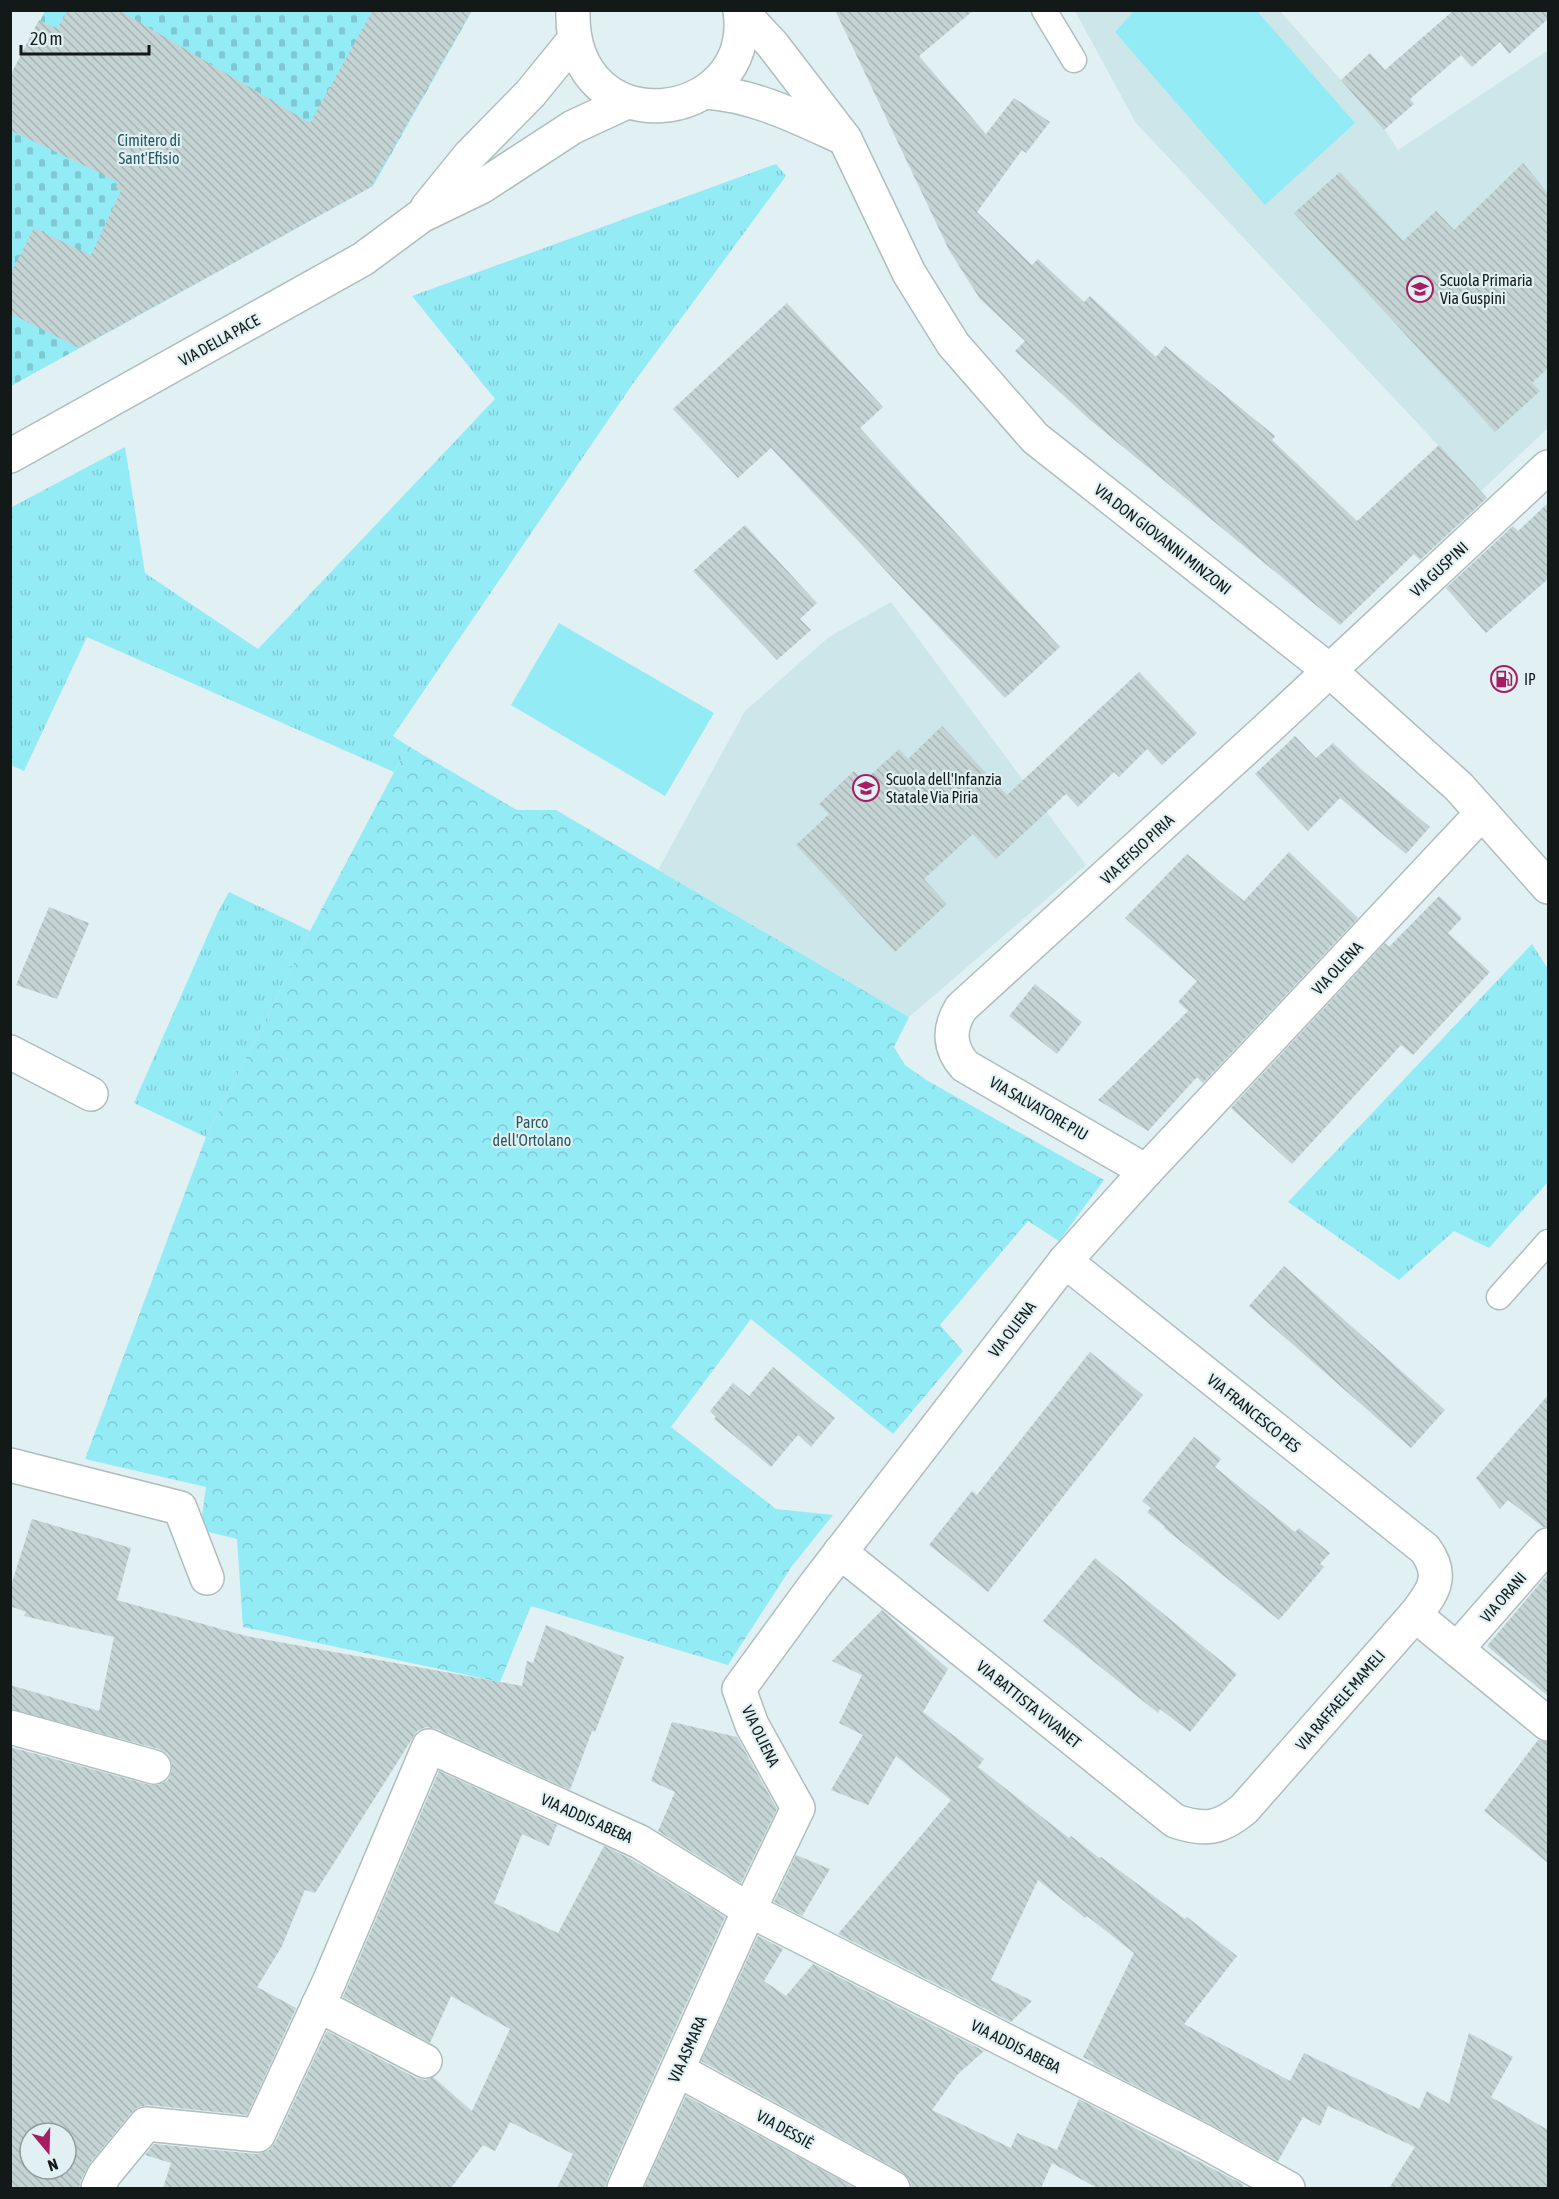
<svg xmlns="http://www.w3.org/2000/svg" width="1559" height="2199" font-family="'Asap Condensed',sans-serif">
<defs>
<pattern id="grass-tufts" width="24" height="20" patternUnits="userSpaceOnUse" patternTransform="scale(1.5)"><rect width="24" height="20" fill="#93ebf6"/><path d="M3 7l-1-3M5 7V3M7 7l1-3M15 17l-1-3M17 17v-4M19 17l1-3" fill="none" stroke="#7ec9d2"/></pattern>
<pattern id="forest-crowns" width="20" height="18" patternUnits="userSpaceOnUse" patternTransform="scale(1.5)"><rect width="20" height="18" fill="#93ebf6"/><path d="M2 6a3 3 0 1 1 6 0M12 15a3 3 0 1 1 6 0" fill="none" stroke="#7ec9d2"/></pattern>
<pattern id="cemetery-stones" width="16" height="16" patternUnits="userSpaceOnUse" patternTransform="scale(1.5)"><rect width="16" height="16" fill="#93ebf6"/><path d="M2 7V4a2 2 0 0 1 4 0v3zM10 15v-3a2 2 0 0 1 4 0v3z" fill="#7ec9d2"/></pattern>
<pattern id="building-back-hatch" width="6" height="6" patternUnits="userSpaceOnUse" patternTransform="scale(1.5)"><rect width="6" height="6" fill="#c4d3d4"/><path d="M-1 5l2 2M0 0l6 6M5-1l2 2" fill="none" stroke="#a8b5b5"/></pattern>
</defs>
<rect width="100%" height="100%" fill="#e1f0f2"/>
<g fill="#cde6e9">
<path d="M 1075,11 L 1280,11 L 1385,130 L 1398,150 L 1548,50 L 1548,428 L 1481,491 L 1136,123 Z"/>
<path d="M 891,602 L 1086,865 L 909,1017 L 658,870 L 745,711 L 829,637 Z"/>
</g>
<g fill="url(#grass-tufts)">
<path d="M 776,164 L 786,176 L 632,385 L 393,736 L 408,746 L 394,772 L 87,637 L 24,771 L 11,765 L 10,508 L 125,447 L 145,573 L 258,649 L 495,399 L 412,296 Z"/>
<path d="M 229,892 L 310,931 L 206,1137 L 134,1103 L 217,914 Z"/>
<path d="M 1532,944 L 1548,969 L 1548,1182 L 1489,1248 L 1454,1231 L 1399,1280 L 1288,1202 Z"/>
</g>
<path fill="url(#forest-crowns)" d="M 408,746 L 517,810 L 556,810 L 909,1017 L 894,1047 L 905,1065 L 928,1081 L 1104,1180 L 1059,1241 L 1028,1221 L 940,1325 L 963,1351 L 893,1434 L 751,1319 L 671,1427 L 776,1509 L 833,1515 L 792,1566 L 728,1665 L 531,1606 L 500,1682 L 243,1627 L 237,1539 L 200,1530 L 206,1487 L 85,1459 L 206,1137 L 310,931 Z"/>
<path fill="url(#cemetery-stones)" d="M 45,11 L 472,11 L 373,186 L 11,386 L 10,82 Z"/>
<g fill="#93ebf6">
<path d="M 1135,10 L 1257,11 L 1355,123 L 1265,205 L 1115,32 Z"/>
<path d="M 559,623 L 714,713 L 665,796 L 511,705 Z"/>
</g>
<g fill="url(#building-back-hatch)" fill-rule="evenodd">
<path d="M 68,10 L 119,10 L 310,123 L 373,10 L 472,10 L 371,187 L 79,348 L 10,313 L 10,275 L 34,228 L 91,255 L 121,191 L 115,188 L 119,182 L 10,130 L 10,76 L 39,20 L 57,29 Z"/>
<path d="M 835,10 L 974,10 L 919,56 L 986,134 L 1014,98 L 1050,122 L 1026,153 L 1022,150 L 977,212 L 1032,265 L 1038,259 L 1084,302 L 1090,296 L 1156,357 L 1165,346 L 1275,436 L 1272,440 L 1357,521 L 1439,445 L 1487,498 L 1420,560 L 1414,554 L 1340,625 L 1089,419 L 1015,351 L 1025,341 L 980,299 L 949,250 Z"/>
<path d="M 1454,10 L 1548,10 L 1548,19 L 1509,54 L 1500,42 L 1472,67 L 1461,55 L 1410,99 L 1414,104 L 1384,130 L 1341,80 L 1370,53 L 1385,70 Z"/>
<path d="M 1523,163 L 1548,193 L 1548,368 L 1532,383 L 1540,391 L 1495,432 L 1294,213 L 1340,172 L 1403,241 L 1436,211 L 1454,230 Z"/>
<path d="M 787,303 L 883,407 L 860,428 L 1060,647 L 1005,698 L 771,448 L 738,478 L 673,409 Z"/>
<path d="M 1548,503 L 1548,579 L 1486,633 L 1446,588 L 1513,526 L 1518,531 Z"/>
<path d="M 745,525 L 817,603 L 800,619 L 811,630 L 777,660 L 693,571 Z"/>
<path d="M 1139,672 L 1197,733 L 1162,765 L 1147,749 L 1119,777 L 1114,772 L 1078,807 L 1066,794 L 996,859 L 973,834 L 924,879 L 947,904 L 895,952 L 796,845 L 829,814 L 819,804 L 854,771 L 864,781 L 899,749 L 908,759 L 942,726 L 1007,795 Z"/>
<path d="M 1295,736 L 1316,758 L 1333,743 L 1363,771 L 1430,827 L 1406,854 L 1340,798 L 1308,831 L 1255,774 Z"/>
<path d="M 1289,852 L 1358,918 L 1203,1083 L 1197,1077 L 1148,1131 L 1098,1100 L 1188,1011 L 1178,1002 L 1197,981 L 1125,918 L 1187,854 L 1244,901 Z"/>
<path d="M 1439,896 L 1462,918 L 1448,933 L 1490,972 L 1413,1055 L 1401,1045 L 1292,1164 L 1231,1108 L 1385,943 L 1389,947 Z"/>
<path d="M 49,907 L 89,923 L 57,999 L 16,985 Z"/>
<path d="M 1035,984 L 1082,1022 L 1057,1054 L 1009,1016 Z"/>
<path d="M 1284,1266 L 1445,1410 L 1411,1448 L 1249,1306 Z"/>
<path d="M 1090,1352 L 1143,1395 L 988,1592 L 929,1545 L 972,1491 L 977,1495 Z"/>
<path d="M 773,1367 L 835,1418 L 811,1447 L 798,1435 L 771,1467 L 714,1419 L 716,1417 L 710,1411 L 733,1383 L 749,1396 Z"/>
<path d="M 1548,1395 L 1548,1527 L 1543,1527 L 1508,1500 L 1500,1509 L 1476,1478 Z"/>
<path d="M 1194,1437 L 1221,1459 L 1215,1467 L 1295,1532 L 1299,1528 L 1330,1553 L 1320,1564 L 1324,1567 L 1279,1620 L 1164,1528 L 1165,1527 L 1147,1512 L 1151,1508 L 1142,1501 Z"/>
<path d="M 32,1519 L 131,1548 L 117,1600 L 246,1636 L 522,1686 L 527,1661 L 533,1663 L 546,1625 L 624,1657 L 595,1732 L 592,1731 L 570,1790 L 437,1729 L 426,1727 L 417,1731 L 315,1893 L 305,1890 L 282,1946 L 257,1987 L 296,2008 L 247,2115 L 148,2105 L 138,2107 L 132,2112 L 90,2163 L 81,2180 L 79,2188 L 10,2188 L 10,1747 L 150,1785 L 159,1785 L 168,1780 L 172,1771 L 172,1763 L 168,1754 L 159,1749 L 10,1709 L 10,1685 L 99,1711 L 114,1637 L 24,1616 L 26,1612 L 10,1606 L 10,1589 ZM 30,2133 L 66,2133 L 66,2169 L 30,2169 Z"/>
<path d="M 1095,1558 L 1237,1674 L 1190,1732 L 1160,1709 L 1158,1713 L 1043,1621 Z"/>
<path d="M 1548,1574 L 1548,1696 L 1487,1646 Z"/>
<path d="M 882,1610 L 948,1669 L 923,1712 L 984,1759 L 978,1767 L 1069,1838 L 1071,1836 L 1099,1858 L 1101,1857 L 1185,1919 L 1187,1917 L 1237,1956 L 1184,2024 L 1290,2081 L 1304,2053 L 1419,2109 L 1427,2091 L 1449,2104 L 1469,2033 L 1513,2057 L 1491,2097 L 1548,2130 L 1548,2188 L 1389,2188 L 1415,2147 L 1328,2106 L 1320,2126 L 1303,2117 L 1278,2161 L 1210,2124 L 1093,2064 L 1094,2063 L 1083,2057 L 1134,1953 L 1087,1916 L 1085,1918 L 1038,1880 L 991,1980 L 1032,2001 L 1011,2022 L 838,1934 L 951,1800 L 896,1756 L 868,1805 L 831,1790 L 863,1735 L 839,1723 L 862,1675 L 832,1661 Z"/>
<path d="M 672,1722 L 737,1737 L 777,1809 L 741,1883 L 658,1831 L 675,1792 L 651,1781 Z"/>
<path d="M 1538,1740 L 1548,1742 L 1548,1863 L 1484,1811 Z"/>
<path d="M 439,1771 L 557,1825 L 549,1846 L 522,1834 L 494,1903 L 558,1933 L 604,1846 L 631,1859 L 725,1917 L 607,2180 L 605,2188 L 557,2188 L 573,2154 L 510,2122 L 495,2151 L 483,2145 L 451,2188 L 163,2188 L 171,2163 L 145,2155 L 154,2144 L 256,2154 L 268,2151 L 275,2143 L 327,2031 L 416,2078 L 425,2080 L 433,2077 L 472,2111 L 510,2029 L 451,1996 L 430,2043 L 343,1997 Z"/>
<path d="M 796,1855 L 830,1869 L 802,1916 L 774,1902 Z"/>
<path d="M 758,1936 L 783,1949 L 764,1981 L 786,1996 L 813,1964 L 984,2051 L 958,2074 L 932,2110 L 1011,2148 L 1017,2133 L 1057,2150 L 1079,2099 L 1244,2185 L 1241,2188 L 1097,2188 L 1052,2163 L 1041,2188 L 912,2188 L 909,2179 L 902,2172 L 701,2061 Z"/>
<path d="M 686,2096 L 855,2188 L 644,2188 Z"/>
</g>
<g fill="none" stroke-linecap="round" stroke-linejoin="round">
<defs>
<g id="lane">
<path d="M 1044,10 L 1074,60"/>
<path d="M 1499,1297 L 1548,1242"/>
</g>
<g id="street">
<path d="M 10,1052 L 91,1094"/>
<path d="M 1146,1171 L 965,1066 C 949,1048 948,1029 961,1008 L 1267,729 L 1548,467"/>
<path d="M 10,1465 L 180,1508 L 207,1578"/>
<path d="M 840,1552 L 1175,1821 C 1205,1831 1220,1829 1244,1809 L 1415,1615 C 1433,1592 1445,1576 1425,1549 L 1065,1261"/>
<path d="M 1415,1615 L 1548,1724"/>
<path d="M 1457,1649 L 1548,1545"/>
<path d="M 10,1727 L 154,1767"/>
<path d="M 318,2005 L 425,2061"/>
<path d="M 678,2070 L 893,2188"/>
<path d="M 98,2188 L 104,2175 L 146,2124 L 258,2135 L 329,1982 L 429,1746 L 640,1842 L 749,1910 L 1201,2140 L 1288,2188"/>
<path d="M 624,2188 L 749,1910 L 798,1808 L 752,1725 L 739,1689 L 815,1585 L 1065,1261 L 1146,1171 L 1482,813"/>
</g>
<g id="secondary">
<path d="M 573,10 C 569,149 757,126 740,10"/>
<path d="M 740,10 L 772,44 L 845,139 L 909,273 L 953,344 L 1035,438 L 1330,671 L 1459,787 L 1548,887"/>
<path d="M 705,92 C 754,95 797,117 841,137"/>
<path d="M 427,208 L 470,155 L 530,94 L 574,40"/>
<path d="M 10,456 L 363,259 L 421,216 L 481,187 L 573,127 L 627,102"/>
</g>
</defs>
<use href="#lane" stroke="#afbdbf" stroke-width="27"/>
<use href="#street" stroke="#afbdbf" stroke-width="36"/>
<use href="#secondary" stroke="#afbdbf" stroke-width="36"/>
<use href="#lane" stroke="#fff" stroke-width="24"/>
<use href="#street" stroke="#fff" stroke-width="33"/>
<use href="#secondary" stroke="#fff" stroke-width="33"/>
</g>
<defs>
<symbol id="school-ring" viewBox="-11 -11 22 22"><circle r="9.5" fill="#e1f0f2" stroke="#a71d63" stroke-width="1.5"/><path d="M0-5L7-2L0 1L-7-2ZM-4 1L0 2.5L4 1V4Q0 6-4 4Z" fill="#a71d63"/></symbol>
<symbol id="fuel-ring" viewBox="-11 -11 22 22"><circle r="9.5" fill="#e1f0f2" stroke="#a71d63" stroke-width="1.5"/><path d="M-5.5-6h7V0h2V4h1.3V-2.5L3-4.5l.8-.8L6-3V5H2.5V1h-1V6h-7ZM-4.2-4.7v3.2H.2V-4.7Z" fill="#a71d63"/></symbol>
</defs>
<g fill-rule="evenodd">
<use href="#school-ring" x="1405" y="274" width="30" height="30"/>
<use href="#fuel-ring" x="1489" y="664" width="30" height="30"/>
<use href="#school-ring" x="851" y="773" width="30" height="30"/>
</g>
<g text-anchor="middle" stroke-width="4.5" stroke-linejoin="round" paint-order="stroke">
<g font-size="16" fill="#28595f" stroke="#e1f0f2">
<text x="149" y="146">Cimitero di<tspan x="149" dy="18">Sant'Efisio</tspan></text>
<text x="532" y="1128">Parco<tspan x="532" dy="18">dell'Ortolano</tspan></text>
</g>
<g font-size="16" fill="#131919" stroke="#e1f0f2" text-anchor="start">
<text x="1440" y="286">Scuola Primaria<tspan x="1440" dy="18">Via Guspini</tspan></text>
<text x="1524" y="685">IP</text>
<text x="886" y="785">Scuola dell'Infanzia<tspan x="886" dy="18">Statale Via Piria</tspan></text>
</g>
<g font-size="16" fill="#131919" stroke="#e1f0f2">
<text transform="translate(219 340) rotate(-29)" y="6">VIA DELLA PACE</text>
<text transform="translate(1163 539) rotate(38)" y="6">VIA DON GIOVANNI MINZONI</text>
<text transform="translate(1439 569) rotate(-43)" y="6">VIA GUSPINI</text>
<text transform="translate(1137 849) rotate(-43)" y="6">VIA EFISIO PIRIA</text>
<text transform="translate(1337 968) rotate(-47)" y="6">VIA OLIENA</text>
<text transform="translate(1039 1108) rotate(30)" y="6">VIA SALVATORE PIU</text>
<text transform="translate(1012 1329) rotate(-52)" y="6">VIA OLIENA</text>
<text transform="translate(1254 1413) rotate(39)" y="6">VIA FRANCESCO PES</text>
<text transform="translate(1503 1597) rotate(-49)" y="6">VIA ORANI</text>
<text transform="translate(1340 1700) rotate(-49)" y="6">VIA RAFFAELE MAMELI</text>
<text transform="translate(1029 1704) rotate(39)" y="6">VIA BATTISTA VIVANET</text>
<text transform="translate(761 1736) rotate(64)" y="6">VIA OLIENA</text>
<text transform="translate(587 1818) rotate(24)" y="6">VIA ADDIS ABEBA</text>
<text transform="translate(1016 2046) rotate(27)" y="6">VIA ADDIS ABEBA</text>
<text transform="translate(687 2049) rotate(-66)" y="6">VIA ASMARA</text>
<text transform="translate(785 2129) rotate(29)" y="6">VIA DESSIÈ</text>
</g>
</g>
<rect width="1559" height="2199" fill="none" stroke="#131919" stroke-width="24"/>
<g transform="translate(48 2151) rotate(161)"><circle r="28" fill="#e1f0f2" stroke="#8f9a9b" stroke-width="1.5"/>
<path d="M0-4.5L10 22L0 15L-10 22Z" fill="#a71d63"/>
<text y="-9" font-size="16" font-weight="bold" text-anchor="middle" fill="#131919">N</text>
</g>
<path d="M21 45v9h128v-9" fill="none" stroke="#131919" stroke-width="3"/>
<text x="30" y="45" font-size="18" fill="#131919" stroke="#e1f0f2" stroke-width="4.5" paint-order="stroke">20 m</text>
</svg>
